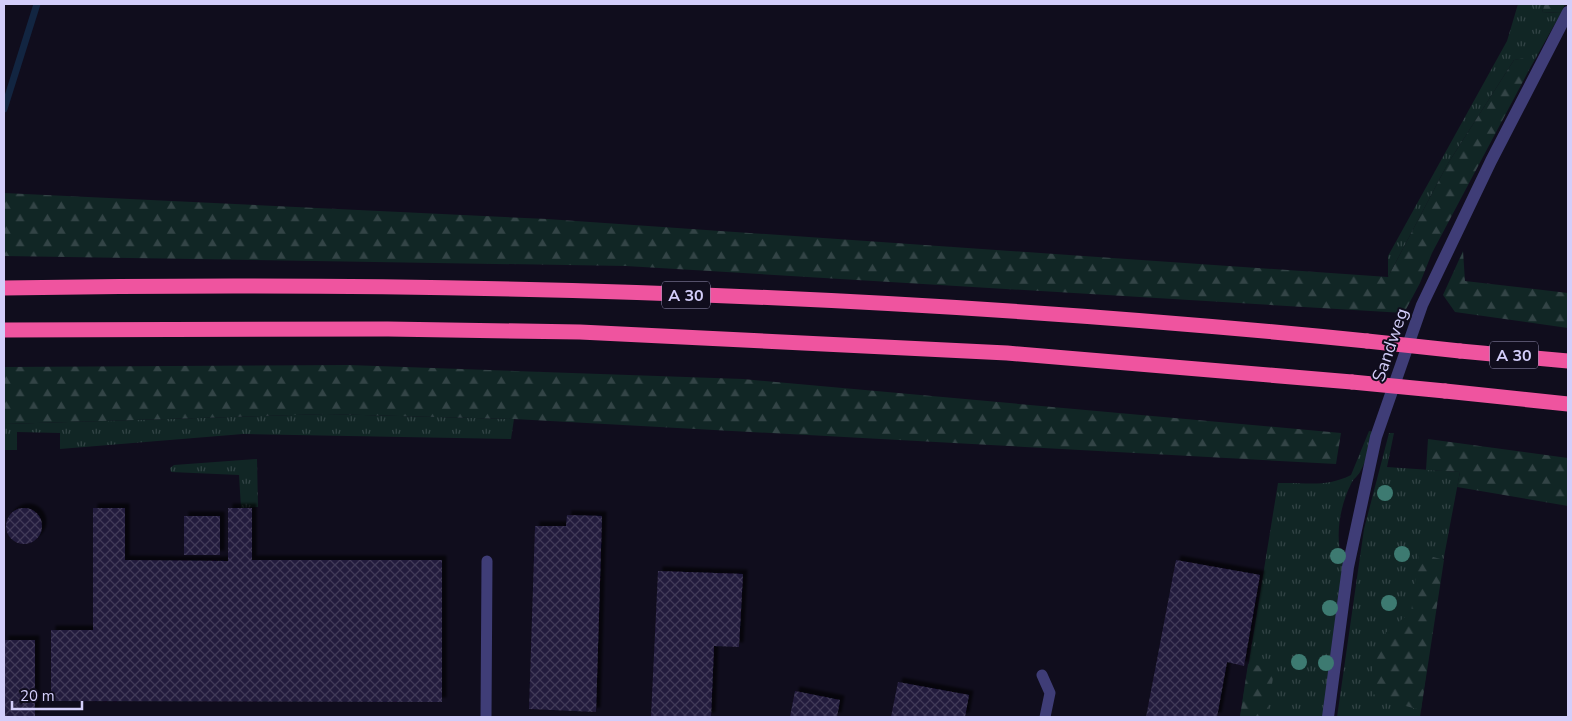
<svg xmlns="http://www.w3.org/2000/svg" width="1572" height="721" font-family="'Nunito Sans',sans-serif">
<defs>
<pattern id="grass-tufts" width="24" height="20" patternUnits="userSpaceOnUse" patternTransform="scale(1.25)"><rect width="24" height="20" fill="#112625"/><path d="M3 7l-1-3M5 7V3M7 7l1-3M15 17l-1-3M17 17v-4M19 17l1-3" fill="none" stroke="#334446"/></pattern>
<pattern id="forest-firs" width="22" height="20" patternUnits="userSpaceOnUse" patternTransform="scale(1.25)"><rect width="22" height="20" fill="#112625"/><path d="M5 1l3.5 6h-7zM16 11l3.5 6h-7z" fill="#334446"/></pattern>
<pattern id="building-cross-hatch" width="8" height="8" patternUnits="userSpaceOnUse" patternTransform="scale(1.25)"><rect width="8" height="8" fill="#221b3c"/><path d="M0 0l8 8M0 8l8-8" fill="none" stroke="#413b59"/></pattern>
<filter id="shadow"><feDropShadow dx="4.5" dy="-4.5" stdDeviation="1" flood-color="#0009"/></filter>
</defs>
<rect width="100%" height="100%" fill="#100d1d"/>
<g fill="url(#grass-tufts)">
<path d="M 1518,4 L 1545,4 L 1542,12 L 1561,13 L 1529,70 L 1529,58 L 1514,60 L 1447,165 L 1388,277 L 1388,256 L 1507,41 Z"/>
<path d="M 326,414 L 514,419 L 511,439 L 243,434 L 60,449 L 60,433 L 17,432 L 17,450 L 4,450 L 4,424 Z"/>
<path d="M 1369,431 L 1375,432 C 1370,444 1367,460 1360,472 C 1358,476 1353,479 1351,484 C 1339,508 1334,540 1344,566 L 1323,717 L 1240,717 L 1278,483 C 1306,482 1325,488 1351,475 Z"/>
<path d="M 1389,433 L 1394,433 L 1387,467 L 1460,472 L 1437,594 L 1420,717 L 1337,717 L 1364,529 Z"/>
<path d="M 257,459 L 258,507 L 241,508 L 239,475 L 171,472 L 170,468 L 174,465 Z"/>
</g>
<g fill="url(#forest-firs)">
<path d="M 1545,4 L 1565,4 L 1561,13 L 1542,12 Z"/>
<path d="M 1530,57 L 1529,70 L 1432,253 L 1420,283 L 1404,313 L 626,266 L 4,256 L 4,193 L 547,219 L 1388,277 L 1447,165 L 1514,60 Z"/>
<path d="M 1463,251 L 1465,281 L 1568,293 L 1568,328 L 1455,312 L 1443,295 Z"/>
<path d="M 349,365 L 743,379 L 1341,433 L 1336,464 L 514,419 L 326,414 L 4,424 L 4,367 Z"/>
<path d="M 1428,439 L 1568,458 L 1568,506 L 1457,487 L 1460,472 L 1426,470 Z"/>
<path d="M 1419,553 L 1444,560 L 1421,710 L 1398,704 L 1373,694 C 1371,647 1372,640 1411,613 Z"/>
<path d="M 1248,664 L 1269,667 L 1274,671 L 1267,717 L 1240,717 Z"/>
</g>
<g fill="none" stroke-linecap="round" stroke-linejoin="round">
<path stroke="#122541" stroke-width="7" d="M 4,109 L 37,4"/>
</g>
<g fill="url(#building-cross-hatch)" filter="url(#shadow)">
<circle cx="24" cy="526" r="18"/>
<path d="M 93,508 L 125,508 L 125,560 L 228,561 L 228,508 L 252,508 L 252,560 L 442,560 L 442,702 L 51,701 L 51,630 L 93,630 Z"/>
<path d="M 567,515 L 602,516 L 596,712 L 529,709 L 535,526 L 566,526 Z"/>
<rect x="184" y="516" width="36" height="39"/>
<path d="M 1176,560 L 1260,575 L 1244,666 L 1227,662 L 1217,717 L 1146,717 Z"/>
<path d="M 658,571 L 743,574 L 739,647 L 714,646 L 711,717 L 651,717 Z"/>
<rect x="4" y="640" width="31" height="77"/>
<path d="M 898,682 L 969,695 L 965,717 L 891,717 Z"/>
<path d="M 795,691 L 840,700 L 837,717 L 790,717 Z"/>
</g>
<g fill="none" stroke-linecap="round" stroke-linejoin="round">
<g stroke="#3f3d77" stroke-width="11">
<path d="M 1042,675 L 1050,693 L 1045,717"/>
<path d="M 486,717 L 487,561"/>
</g>
<path stroke="#3f3d77" stroke-width="12" d="M 1328,717 L 1348,567 L 1376,437 L 1422,305 L 1491,161 L 1568,12"/>
<g stroke="#ef549f" stroke-width="15">
<path d="M 4,288 C 458,280 915,295 1367,341"/>
<path d="M 4,330 L 388,329 L 580,332 L 1007,353 L 1352,382"/>
<path d="M 1460,351 L 1568,361"/>
<path d="M 1445,391 L 1568,404"/>
</g>
<g stroke="#ef549f" stroke-width="15">
<path d="M 1367,341 L 1460,351"/>
<path d="M 1352,382 L 1445,391"/>
</g>
</g>
<g fill="#3d7a71">
<circle cx="1385" cy="493" r="8"/>
<circle cx="1402" cy="554" r="8"/>
<circle cx="1338" cy="556" r="8"/>
<circle cx="1389" cy="603" r="8"/>
<circle cx="1330" cy="608" r="8"/>
<circle cx="1299" cy="662" r="8"/>
<circle cx="1326" cy="663" r="8"/>
</g>
<g text-anchor="middle" stroke-width="4" stroke-linejoin="round" paint-order="stroke">
<g fill="#100d1d" stroke="#9894b8" stroke-width="1">
<rect x="662" y="281.5" width="48" height="27" rx="4"/>
<rect x="1490" y="341.5" width="48" height="27" rx="4"/>
</g>
<g font-size="16" font-weight="bold" fill="#d3cefa">
<text x="686" y="301">A 30</text>
<text x="1514" y="361">A 30</text>
</g>
<g font-size="18" fill="#d3cefa" stroke="#100d1d">
<text transform="translate(1390 345) rotate(-71)" y="6">Sandweg</text>
</g>
</g>
<rect width="1572" height="721" fill="none" stroke="#d3cefa" stroke-width="10"/>
<path d="M12 701v8h70v-8" fill="none" stroke="#d3cefa" stroke-width="2.5"/>
<text x="20" y="701" font-size="15" fill="#d3cefa" stroke="#100d1d" stroke-width="4" paint-order="stroke">20 m</text>
</svg>
